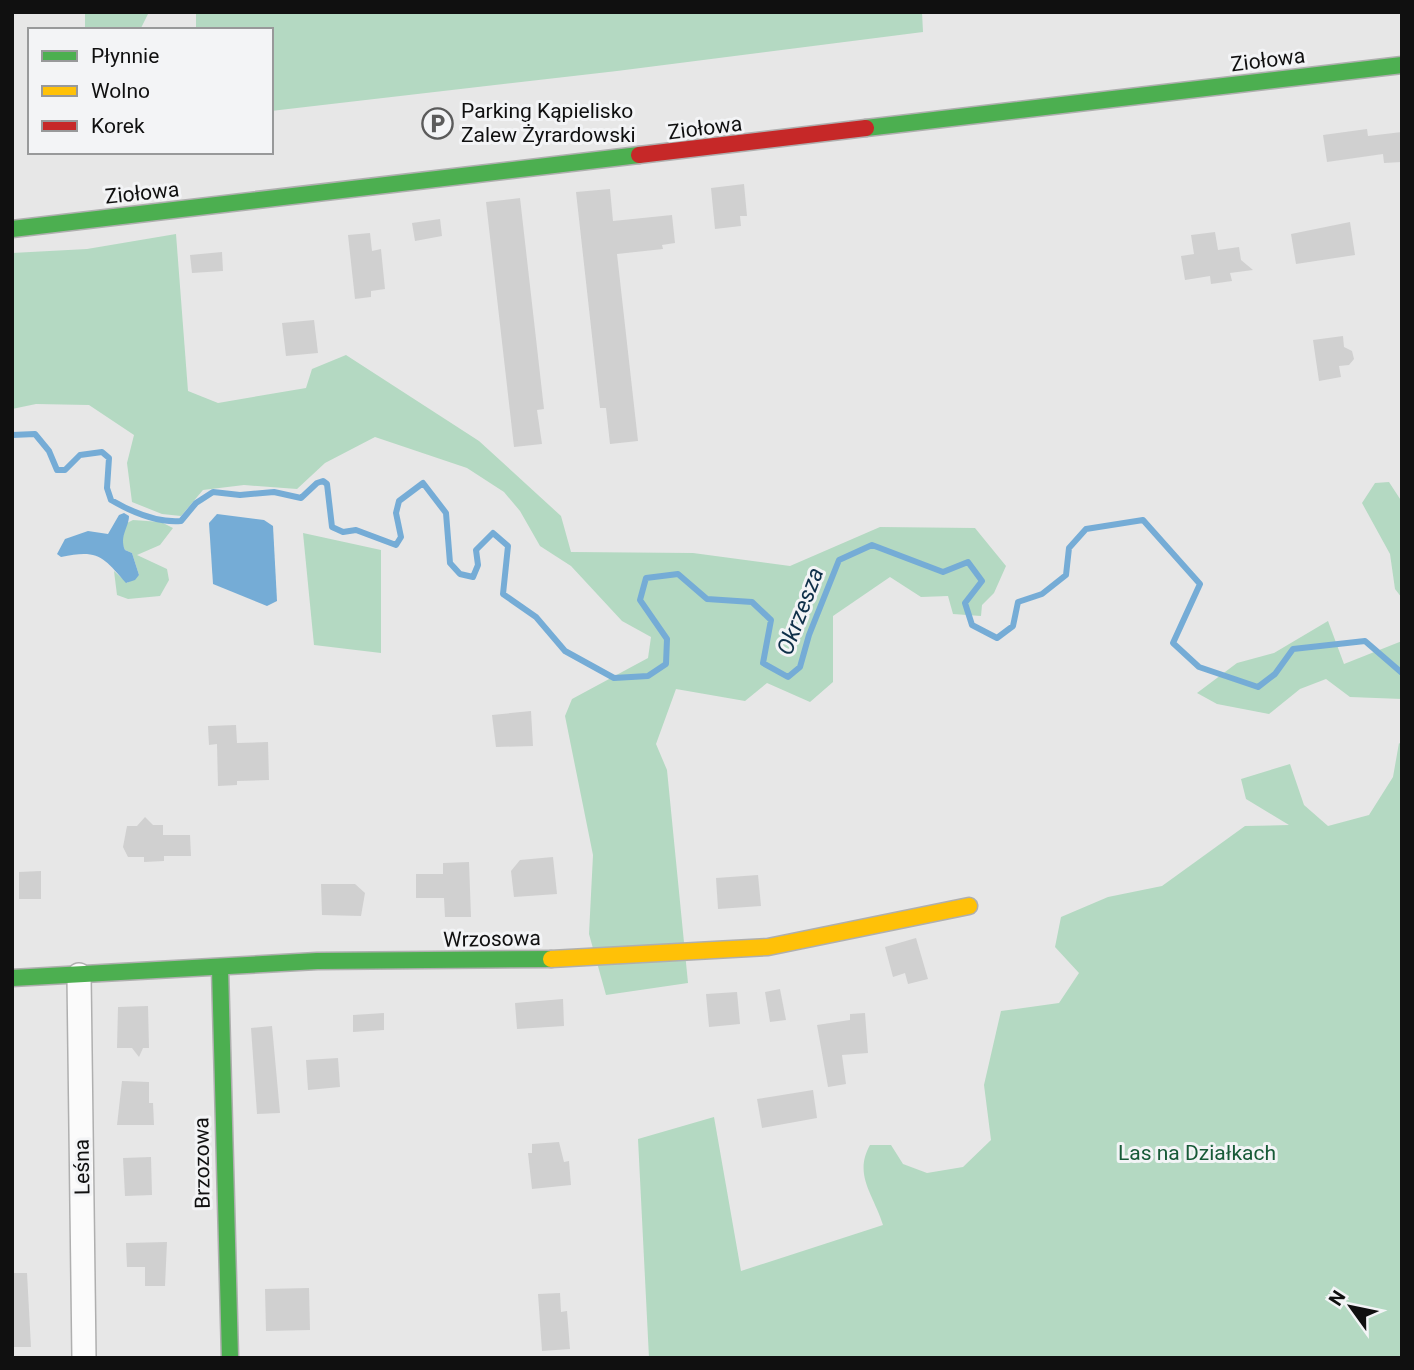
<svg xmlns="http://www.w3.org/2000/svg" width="1414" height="1370" font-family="Roboto,sans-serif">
<rect width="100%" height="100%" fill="#e7e7e7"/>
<g fill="#b4d9c2">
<path d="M 85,12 L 149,12 L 140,30 L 85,30 Z"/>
<path d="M 196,12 L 922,12 L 923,32 L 617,71 L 271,111 L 271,30 L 196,30 Z"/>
<path d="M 176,234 L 188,391 L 218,403 L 306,388 L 312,369 L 346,355 L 479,441 L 561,516 L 571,552 L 693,553 L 790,566 L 880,527 L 975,528 L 1006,566 L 994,593 L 982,605 L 981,616 L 953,614 L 948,596 L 921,597 L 890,577 L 833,616 L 833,682 L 810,702 L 767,683 L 745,701 L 676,689 L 656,744 L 667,770 L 688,983 L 606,995 L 589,934 L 593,855 L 565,716 L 572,699 L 648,658 L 651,637 L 622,621 L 571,566 L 540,546 L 520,511 L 504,492 L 467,468 L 375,437 L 325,463 L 297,489 L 244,485 L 203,490 L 181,516 L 162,514 L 132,502 L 127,463 L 134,435 L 89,405 L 36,404 L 12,409 L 12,253 L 87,249 Z"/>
<path d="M 1389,482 L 1402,502 L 1402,598 L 1395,589 L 1390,554 L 1362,503 L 1375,483 Z"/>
<path d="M 133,520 L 161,522 L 173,528 L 160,545 L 137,555 L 167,569 L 169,580 L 160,596 L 128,599 L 117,595 L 114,571 L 127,583 L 139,575 L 132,553 L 125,550 L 122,543 L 125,524 Z"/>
<path d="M 303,533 L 381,550 L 381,653 L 314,645 Z"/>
<path d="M 1328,621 L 1344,664 L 1402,641 L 1402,699 L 1350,697 L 1326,679 L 1300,689 L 1269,714 L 1217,704 L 1197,693 L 1237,663 L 1274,653 Z"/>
<path d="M 1399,743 L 1402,745 L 1402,1358 L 649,1358 L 638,1139 L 714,1117 L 741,1271 L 883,1225 C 874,1195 853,1175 870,1145 L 891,1145 L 903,1164 L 927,1173 L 963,1167 L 991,1140 L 984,1085 L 1001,1011 L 1059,1003 L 1079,973 L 1055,947 L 1061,917 L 1108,897 L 1162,886 L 1245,826 L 1289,825 L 1246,799 L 1241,779 L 1290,764 L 1304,805 L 1328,826 L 1369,815 L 1393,777 Z"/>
</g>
<g fill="#75acd6">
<path d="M 124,513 L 129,516 C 129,527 119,536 125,550 L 132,553 L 139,575 L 135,580 L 126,583 C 103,557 99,549 61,557 L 57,554 L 65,539 L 88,531 L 108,534 L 119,515 Z"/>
<path d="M 217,514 L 264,520 L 273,526 L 277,601 L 267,606 L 213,584 L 209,523 Z"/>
</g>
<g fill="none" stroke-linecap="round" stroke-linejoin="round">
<path stroke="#75acd6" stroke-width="6" d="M 12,435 L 35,434 L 49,451 L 57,470 L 65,470 L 80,455 L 102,452 L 109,458 L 107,488 L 111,500 C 130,511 157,523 181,521 L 196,503 L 213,492 L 240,495 L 274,492 L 301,498 L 317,483 L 323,481 L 327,484 L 332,527 L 343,532 L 356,530 L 396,545 L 401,537 L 396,513 L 399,501 L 423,483 L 446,513 L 450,563 L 460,574 L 473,577 L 478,565 L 476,550 L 493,533 L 508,546 L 503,594 L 536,617 L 565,651 L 614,678 L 648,676 L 666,664 L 667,639 L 640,600 L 646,578 L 678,574 L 707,599 L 752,602 L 771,620 L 763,663 L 788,677 L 800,667 L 809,635 L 839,560 L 872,545 L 943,572 L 968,562 L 982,581 L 965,603 L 972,625 L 997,638 L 1013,626 L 1018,602 L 1042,594 L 1066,575 L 1069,548 L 1086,529 L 1143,520 L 1200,584 L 1173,643 L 1199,667 L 1258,687 L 1275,674 L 1293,649 L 1365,641 L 1402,673"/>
</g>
<g fill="#d0d0d0">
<path d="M 1367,129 L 1368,136 L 1402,132 L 1402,162 L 1384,163 L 1383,154 L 1327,162 L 1323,135 Z"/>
<path d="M 744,184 L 747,216 L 740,216 L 741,226 L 715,229 L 711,188 Z"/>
<path d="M 610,189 L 613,221 L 672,215 L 675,243 L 662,245 L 663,249 L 617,254 L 638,441 L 610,444 L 606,408 L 600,408 L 576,192 Z"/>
<path d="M 520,198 L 544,409 L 537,410 L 542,444 L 514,447 L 486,202 Z"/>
<path d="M 440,219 L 442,236 L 415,241 L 412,223 Z"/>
<path d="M 1350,222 L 1355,255 L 1296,264 L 1291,234 Z"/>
<path d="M 1215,232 L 1218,250 L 1239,247 L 1241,260 L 1253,270 L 1230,273 L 1232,281 L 1211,284 L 1210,276 L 1185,280 L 1181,256 L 1194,254 L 1191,235 Z"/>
<path d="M 370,233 L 372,251 L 381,249 L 385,289 L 371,291 L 371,297 L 355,299 L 348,235 Z"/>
<path d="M 222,252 L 223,271 L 192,273 L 190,255 Z"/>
<path d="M 314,320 L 318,353 L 286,356 L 282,323 Z"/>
<path d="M 1343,336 L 1344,347 L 1352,351 L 1354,359 L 1349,365 L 1339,366 L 1341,377 L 1319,381 L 1313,340 Z"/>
<path d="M 531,711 L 533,746 L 496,747 L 492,715 Z"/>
<path d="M 236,725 L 237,743 L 268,742 L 269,780 L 237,781 L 237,785 L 218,786 L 217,744 L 209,745 L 208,726 Z"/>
<path d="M 145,817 L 153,825 L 163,825 L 163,835 L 190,835 L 191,856 L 164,856 L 164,861 L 144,862 L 144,857 L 128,857 L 123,847 L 127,826 L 137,826 Z"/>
<path d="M 553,857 L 557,894 L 514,897 L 511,871 L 520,860 Z"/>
<path d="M 469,862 L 471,917 L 445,917 L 444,898 L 416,898 L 416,874 L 443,874 L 443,863 Z"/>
<path d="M 41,871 L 41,899 L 19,899 L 19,872 Z"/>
<path d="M 758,875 L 761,906 L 718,909 L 716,878 Z"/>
<path d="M 321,884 L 355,884 L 365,893 L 361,916 L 322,915 Z"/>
<path d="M 916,938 L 928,979 L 908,984 L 905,973 L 893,977 L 885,947 Z"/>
<path d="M 780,989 L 786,1020 L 770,1022 L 765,992 Z"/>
<path d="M 737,992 L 740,1024 L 709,1027 L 706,994 Z"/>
<path d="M 563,999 L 564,1026 L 517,1029 L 515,1003 Z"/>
<path d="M 148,1006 L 149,1048 L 143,1048 L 139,1057 L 132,1048 L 117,1048 L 118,1007 Z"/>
<path d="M 384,1013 L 384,1030 L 353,1032 L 353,1015 Z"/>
<path d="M 865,1013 L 868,1053 L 842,1055 L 846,1084 L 828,1087 L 817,1025 L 850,1020 L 850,1014 Z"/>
<path d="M 272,1026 L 280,1113 L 257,1114 L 251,1028 Z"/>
<path d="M 338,1058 L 340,1087 L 308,1090 L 306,1060 Z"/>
<path d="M 122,1081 L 149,1082 L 149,1103 L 153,1103 L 154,1125 L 117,1125 Z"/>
<path d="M 813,1090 L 817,1118 L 762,1128 L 757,1099 Z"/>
<path d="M 559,1142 L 564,1162 L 569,1161 L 571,1185 L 532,1189 L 528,1153 L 532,1153 L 532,1144 Z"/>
<path d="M 151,1157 L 152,1195 L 125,1196 L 123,1158 Z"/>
<path d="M 167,1242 L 165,1286 L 145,1286 L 145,1267 L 127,1267 L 126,1243 Z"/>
<path d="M 12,1273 L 27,1273 L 31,1347 L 12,1347 Z"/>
<path d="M 309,1288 L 310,1330 L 266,1331 L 265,1289 Z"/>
<path d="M 560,1293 L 561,1312 L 567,1311 L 570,1349 L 542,1351 L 538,1294 Z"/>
</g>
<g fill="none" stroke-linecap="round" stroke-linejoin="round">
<defs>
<path id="street" d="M 79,975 L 84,1358"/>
<g id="fast">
<path d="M 866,128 L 1402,65"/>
<path d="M 12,229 L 639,155"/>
<path d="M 220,968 L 230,1358"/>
<path d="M 12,978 L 317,961 L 551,959"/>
</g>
<path id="slow" d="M 551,959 L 768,947 L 969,906"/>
<path id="jam" d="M 639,155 L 866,128"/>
</defs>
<use href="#street" stroke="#afafaf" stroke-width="26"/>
<use href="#fast" stroke="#afafaf" stroke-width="19"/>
<use href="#slow" stroke="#afafaf" stroke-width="19"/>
<use href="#jam" stroke="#afafaf" stroke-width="19"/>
<use href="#street" stroke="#fbfbfb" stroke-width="23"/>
<use href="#fast" stroke="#4caf50" stroke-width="16"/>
<use href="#slow" stroke="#ffc107" stroke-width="16"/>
<use href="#jam" stroke="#c62828" stroke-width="16"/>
</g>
<defs>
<symbol id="parking-ring" viewBox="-11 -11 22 22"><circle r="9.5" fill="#f3f4f6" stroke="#5b5b5b" stroke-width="1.5"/><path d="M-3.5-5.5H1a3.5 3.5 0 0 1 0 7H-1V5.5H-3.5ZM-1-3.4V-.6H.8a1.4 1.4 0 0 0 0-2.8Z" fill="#5b5b5b"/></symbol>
</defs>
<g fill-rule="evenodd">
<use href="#parking-ring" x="420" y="106" width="35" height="35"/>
</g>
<g text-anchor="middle" stroke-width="6" stroke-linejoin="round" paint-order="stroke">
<g font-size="21" fill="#101010" stroke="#f3f4f6">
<text transform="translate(1268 60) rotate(-7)" y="7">Ziołowa</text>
<text transform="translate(705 128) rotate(-7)" y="7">Ziołowa</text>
<text transform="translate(142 193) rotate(-6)" y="7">Ziołowa</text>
<text transform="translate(492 939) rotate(-1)" y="7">Wrzosowa</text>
<text transform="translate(202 1163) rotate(-91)" y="7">Brzozowa</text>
<text transform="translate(82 1167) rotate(-91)" y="7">Leśna</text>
</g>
<g font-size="21" fill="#101010" stroke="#f3f4f6" text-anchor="start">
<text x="461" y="118">Parking Kąpielisko<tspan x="461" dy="24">Zalew Żyrardowski</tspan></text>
</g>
<g font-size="21" fill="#175a37" stroke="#f3f4f6">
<text x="1197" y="1160">Las na Działkach</text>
</g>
<g font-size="23" font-style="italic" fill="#0f3049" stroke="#f3f4f6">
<text transform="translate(800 611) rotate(-69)" y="8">Okrzesza</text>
</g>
</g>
<rect width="1414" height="1370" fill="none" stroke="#101010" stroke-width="28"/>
<rect x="28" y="28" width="245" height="126" fill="#f3f4f6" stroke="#98999a" stroke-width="2"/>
<rect x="42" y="51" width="35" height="10" fill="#4caf50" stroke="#98999a" stroke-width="2"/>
<text x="91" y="63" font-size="21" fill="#101010">Płynnie</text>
<rect x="42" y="86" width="35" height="10" fill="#ffc107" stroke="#98999a" stroke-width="2"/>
<text x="91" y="98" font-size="21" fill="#101010">Wolno</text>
<rect x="42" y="121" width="35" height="10" fill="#c62828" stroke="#98999a" stroke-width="2"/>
<text x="91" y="133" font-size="21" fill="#101010">Korek</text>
<g transform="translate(1351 1307) rotate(303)" stroke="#f3f4f6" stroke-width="5" paint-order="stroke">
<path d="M0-5L12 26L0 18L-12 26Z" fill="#101010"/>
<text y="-10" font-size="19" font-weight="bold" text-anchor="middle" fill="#101010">N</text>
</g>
</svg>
